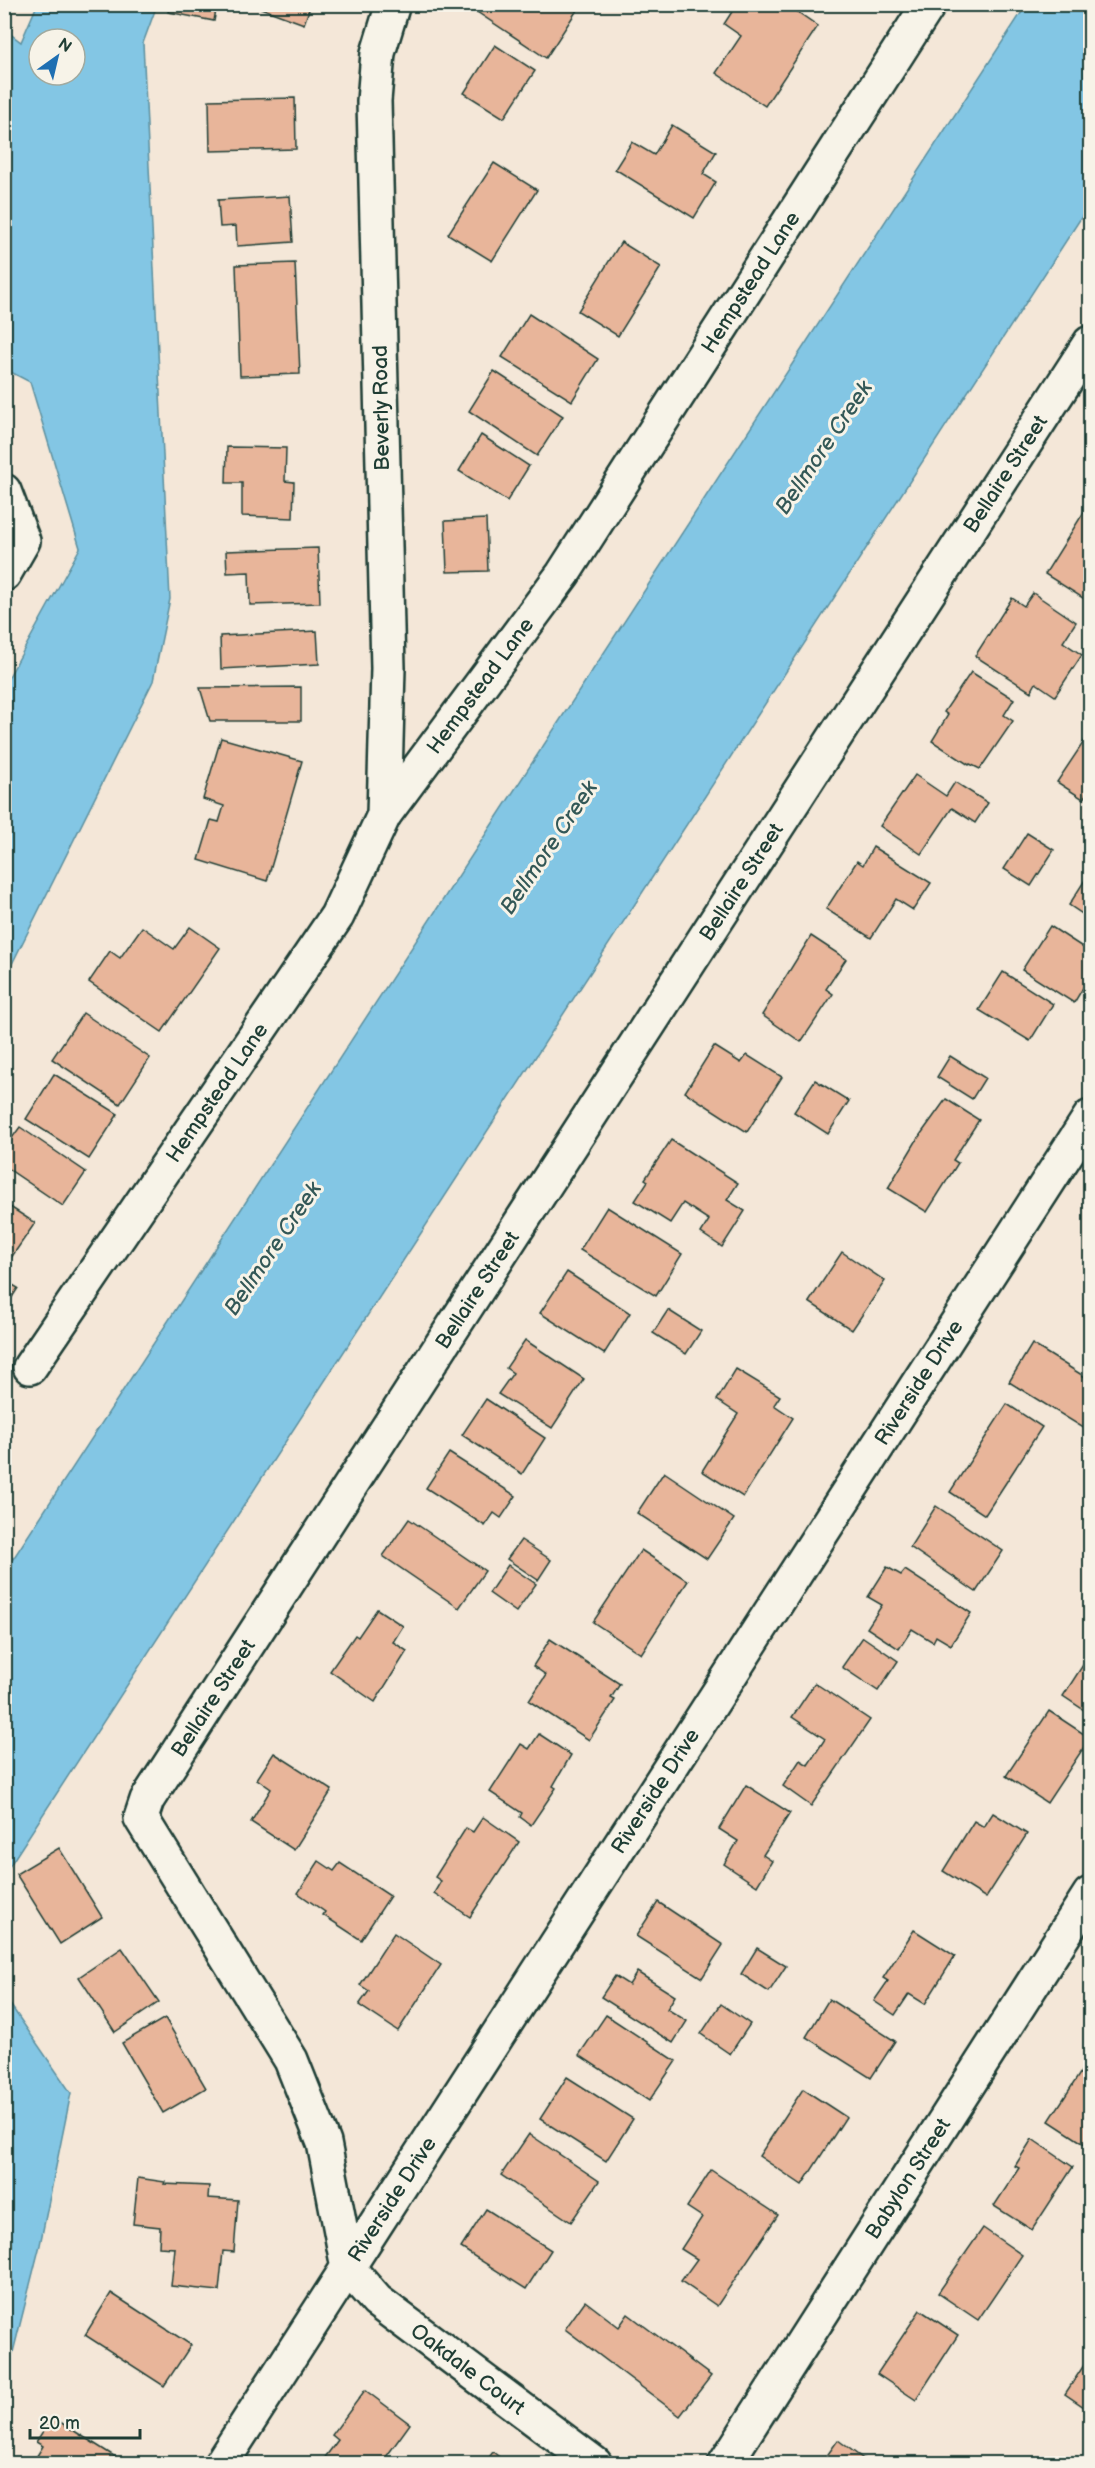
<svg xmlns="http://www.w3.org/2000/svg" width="1095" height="2468" font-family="'Balsamiq Sans',sans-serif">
<rect width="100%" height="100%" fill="#f4e7d8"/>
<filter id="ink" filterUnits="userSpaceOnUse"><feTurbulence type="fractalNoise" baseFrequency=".0167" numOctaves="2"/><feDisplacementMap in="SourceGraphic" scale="12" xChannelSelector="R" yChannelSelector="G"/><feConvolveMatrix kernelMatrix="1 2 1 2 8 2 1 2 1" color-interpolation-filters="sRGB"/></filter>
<g filter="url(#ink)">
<g fill="#83c6e4" stroke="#5b8f9e" stroke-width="1.5" fill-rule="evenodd">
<path d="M 1027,4 L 1090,5 L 1090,204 L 5,1873 L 5,1549 L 13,1559 Z"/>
<path d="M 37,5 L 157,5 L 143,43 L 170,599 L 153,681 L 5,978 L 5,684 L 80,548 L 30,382 L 5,369 L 4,91 L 9,81 L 5,77 L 5,30 L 21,42 ZM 39,39 L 75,39 L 75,75 L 39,75 Z"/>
<path d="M 5,1997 L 71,2093 L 40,2245 L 5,2384 Z"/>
</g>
<g fill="#e8b59a" stroke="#1f3d34" stroke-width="1.5">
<path d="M 170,4 L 217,4 L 214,21 L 168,12 Z"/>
<path d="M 250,4 L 311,4 L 304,24 Z"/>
<path d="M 469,4 L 581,4 L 546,58 L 468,6 Z"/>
<path d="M 737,4 L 786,4 L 818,26 L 765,106 L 716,73 L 741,36 L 724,24 Z"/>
<path d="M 495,45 L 535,71 L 504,118 L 464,93 Z"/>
<path d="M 295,98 L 296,149 L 210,151 L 209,100 Z"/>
<path d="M 672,125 L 716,152 L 703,174 L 716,182 L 694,218 L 615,169 L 632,142 L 654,155 Z"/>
<path d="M 494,163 L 537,190 L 492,261 L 448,234 Z"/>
<path d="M 290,196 L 293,242 L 237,246 L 236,226 L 220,227 L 218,200 Z"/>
<path d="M 621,242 L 661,267 L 618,336 L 578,311 Z"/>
<path d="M 295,263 L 300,374 L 240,376 L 236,265 Z"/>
<path d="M 529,314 L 598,359 L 572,401 L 502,357 Z"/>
<path d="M 494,371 L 563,416 L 537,456 L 469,411 Z"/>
<path d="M 481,435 L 529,466 L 507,501 L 459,471 Z"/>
<path d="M 227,447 L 286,448 L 285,481 L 294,482 L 293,518 L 242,516 L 242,483 L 226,483 Z"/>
<path d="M 1087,507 L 1090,509 L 1090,593 L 1086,600 L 1045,574 Z"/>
<path d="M 486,519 L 488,571 L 447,572 L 445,521 Z"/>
<path d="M 318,548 L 320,603 L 250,605 L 249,572 L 227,573 L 226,551 Z"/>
<path d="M 1033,593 L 1076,622 L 1063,642 L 1082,655 L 1055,696 L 1036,683 L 1031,692 L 975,656 L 1012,598 L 1024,606 Z"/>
<path d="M 317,631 L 319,664 L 221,669 L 220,636 Z"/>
<path d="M 971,672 L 1014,699 L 1004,715 L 1013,721 L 980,769 L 970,764 L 969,765 L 932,741 L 948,715 L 944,712 Z"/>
<path d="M 301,687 L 301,721 L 210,721 L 200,688 Z"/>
<path d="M 1087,737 L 1090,739 L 1090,788 L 1083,799 L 1057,782 Z"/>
<path d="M 221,738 L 302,761 L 267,881 L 199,860 L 211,820 L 219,822 L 224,806 L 203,799 Z"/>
<path d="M 915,775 L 946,796 L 955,782 L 988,803 L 975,823 L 952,808 L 921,854 L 880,826 Z"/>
<path d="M 1027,833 L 1054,850 L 1031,886 L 1004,869 Z"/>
<path d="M 873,847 L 931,883 L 913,910 L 896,899 L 871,938 L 826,909 L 857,861 L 863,865 Z"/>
<path d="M 1090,872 L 1090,919 L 1069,905 Z"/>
<path d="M 1050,926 L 1090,952 L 1090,976 L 1074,1003 L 1022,970 Z"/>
<path d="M 142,927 L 174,949 L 190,927 L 220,948 L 162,1032 L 89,982 L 110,951 L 120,958 Z"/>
<path d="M 811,936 L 846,959 L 826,989 L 833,994 L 801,1042 L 762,1015 Z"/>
<path d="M 1003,972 L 1053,1004 L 1030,1041 L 979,1010 Z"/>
<path d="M 83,1013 L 150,1058 L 120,1104 L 52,1059 Z"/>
<path d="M 714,1046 L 741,1063 L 747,1055 L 782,1077 L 747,1132 L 685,1092 Z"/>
<path d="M 950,1056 L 985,1078 L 972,1099 L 937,1077 Z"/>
<path d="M 54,1074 L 118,1114 L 89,1159 L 26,1119 Z"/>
<path d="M 815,1080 L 849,1101 L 828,1134 L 794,1112 Z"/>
<path d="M 946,1099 L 979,1120 L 953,1160 L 958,1163 L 927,1212 L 888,1188 L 918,1138 Z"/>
<path d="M 20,1127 L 86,1172 L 63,1206 L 4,1166 L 4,1149 Z"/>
<path d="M 671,1140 L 738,1183 L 727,1200 L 745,1211 L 722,1247 L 701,1233 L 709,1220 L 683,1203 L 670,1223 L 635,1201 L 648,1181 L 645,1179 Z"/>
<path d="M 4,1203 L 35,1223 L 4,1268 Z"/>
<path d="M 607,1207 L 682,1254 L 656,1296 L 580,1250 Z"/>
<path d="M 842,1252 L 885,1281 L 852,1330 L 809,1302 Z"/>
<path d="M 1090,1255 L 1090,1271 L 1083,1267 Z"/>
<path d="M 567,1272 L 630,1313 L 604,1354 L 540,1313 Z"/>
<path d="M 4,1280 L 18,1288 L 4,1310 Z"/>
<path d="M 668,1310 L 701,1331 L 686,1354 L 653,1333 Z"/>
<path d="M 525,1340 L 584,1379 L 552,1428 L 498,1394 L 513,1373 L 506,1368 Z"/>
<path d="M 1032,1344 L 1090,1380 L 1090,1432 L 1009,1382 Z"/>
<path d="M 736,1369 L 780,1396 L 774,1405 L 793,1418 L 743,1497 L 702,1471 L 738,1414 L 717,1400 Z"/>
<path d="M 486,1399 L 545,1438 L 522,1474 L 462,1435 Z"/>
<path d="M 1007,1404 L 1042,1427 L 985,1515 L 950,1492 Z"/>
<path d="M 449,1453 L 516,1496 L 501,1518 L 494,1513 L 485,1526 L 426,1488 Z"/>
<path d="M 664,1472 L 734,1519 L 707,1559 L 637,1513 Z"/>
<path d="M 936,1506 L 1003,1551 L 976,1592 L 910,1547 Z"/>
<path d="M 409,1519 L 485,1571 L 459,1608 L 383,1556 Z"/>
<path d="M 521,1540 L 551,1560 L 538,1580 L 507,1559 Z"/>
<path d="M 641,1550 L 688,1581 L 641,1654 L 593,1622 Z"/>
<path d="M 508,1565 L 536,1584 L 516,1612 L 489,1593 Z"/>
<path d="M 887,1567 L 901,1575 L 905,1570 L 971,1613 L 951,1645 L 936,1636 L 933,1642 L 912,1629 L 899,1649 L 867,1628 L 882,1605 L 868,1597 Z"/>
<path d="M 377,1609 L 403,1626 L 393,1642 L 407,1651 L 375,1702 L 330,1671 L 355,1635 L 358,1637 Z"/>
<path d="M 863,1637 L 898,1661 L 878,1691 L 842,1667 Z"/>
<path d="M 550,1639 L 620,1684 L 611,1698 L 615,1700 L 589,1740 L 529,1701 L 546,1675 L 533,1666 Z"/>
<path d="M 1090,1654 L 1090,1714 L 1063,1696 Z"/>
<path d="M 815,1683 L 870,1720 L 811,1806 L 783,1786 L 800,1760 L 808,1765 L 825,1739 L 792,1717 Z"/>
<path d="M 1049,1711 L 1090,1738 L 1047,1803 L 1006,1776 Z"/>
<path d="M 539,1734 L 571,1755 L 553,1786 L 556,1788 L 531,1825 L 520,1817 L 522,1813 L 490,1792 L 521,1744 L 529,1749 Z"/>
<path d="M 274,1753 L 332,1790 L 294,1850 L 251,1822 L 271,1789 L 257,1779 Z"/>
<path d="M 746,1785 L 790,1813 L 763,1855 L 772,1861 L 757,1886 L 724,1864 L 738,1841 L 719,1829 Z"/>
<path d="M 993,1813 L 1027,1834 L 986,1898 L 943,1871 L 974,1821 L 984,1827 Z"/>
<path d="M 483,1817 L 519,1842 L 470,1917 L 434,1893 L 441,1881 L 435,1877 L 466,1828 L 473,1832 Z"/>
<path d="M 59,1848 L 102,1917 L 60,1944 L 16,1874 Z"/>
<path d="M 319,1861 L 334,1871 L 340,1863 L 390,1896 L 361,1940 L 323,1915 L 325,1912 L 298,1893 Z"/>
<path d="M 658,1902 L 723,1945 L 702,1978 L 636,1936 Z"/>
<path d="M 914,1930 L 955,1956 L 925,2004 L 909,1994 L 895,2015 L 874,2001 L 888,1981 L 883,1978 Z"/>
<path d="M 394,1933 L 441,1965 L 398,2031 L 359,2005 L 369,1991 L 360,1985 Z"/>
<path d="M 122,1948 L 159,2002 L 115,2032 L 79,1977 Z"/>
<path d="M 757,1948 L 786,1966 L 769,1992 L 741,1974 Z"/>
<path d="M 637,1972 L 675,1996 L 667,2009 L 687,2021 L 673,2043 L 601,1997 L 615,1976 L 629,1985 Z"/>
<path d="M 829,1999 L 895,2041 L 871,2078 L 806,2037 Z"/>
<path d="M 721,2004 L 750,2024 L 730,2054 L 701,2034 Z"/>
<path d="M 606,2015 L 676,2061 L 649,2101 L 579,2055 Z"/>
<path d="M 165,2018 L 206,2088 L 163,2113 L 122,2043 Z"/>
<path d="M 1090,2058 L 1090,2144 L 1089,2147 L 1049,2121 Z"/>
<path d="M 567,2077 L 633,2119 L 606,2161 L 540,2119 Z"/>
<path d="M 803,2089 L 846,2117 L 802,2185 L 759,2156 Z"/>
<path d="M 529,2134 L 599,2181 L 571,2222 L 501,2175 Z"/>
<path d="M 1032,2139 L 1073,2167 L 1032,2230 L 994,2206 L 1019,2168 L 1015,2166 Z"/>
<path d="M 711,2170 L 778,2215 L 717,2306 L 681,2281 L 697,2259 L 681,2249 L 702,2217 L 687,2207 Z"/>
<path d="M 138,2178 L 165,2182 L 164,2184 L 209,2186 L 208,2198 L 238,2200 L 234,2252 L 223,2251 L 219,2291 L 171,2286 L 175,2248 L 159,2247 L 160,2227 L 133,2224 Z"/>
<path d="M 486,2209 L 551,2250 L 526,2289 L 461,2248 Z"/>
<path d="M 983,2228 L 1022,2255 L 978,2320 L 938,2293 Z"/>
<path d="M 111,2293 L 191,2345 L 164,2386 L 85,2335 Z"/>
<path d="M 585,2301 L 619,2327 L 628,2314 L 711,2376 L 680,2416 L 565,2329 Z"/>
<path d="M 920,2310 L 958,2335 L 916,2400 L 877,2374 Z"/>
<path d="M 1090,2356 L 1090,2411 L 1065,2394 Z"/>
<path d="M 365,2390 L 410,2424 L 381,2464 L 320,2464 L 338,2440 L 332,2435 Z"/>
<path d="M 52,2417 L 125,2463 L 124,2464 L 32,2464 L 43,2446 L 36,2442 Z"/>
<path d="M 838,2440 L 870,2464 L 821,2464 Z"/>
<path d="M 493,2452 L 508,2464 L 484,2464 Z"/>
</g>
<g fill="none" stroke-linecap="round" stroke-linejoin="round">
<defs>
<g id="minor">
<path d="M 4,491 L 23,541 L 4,574"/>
<path d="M 384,815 L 388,668 L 374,101 L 378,53 L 393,4"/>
<path id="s1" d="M 30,1367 L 337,916 L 384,815 L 563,574 L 929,4"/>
<path id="s2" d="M 221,2464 L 1090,1117"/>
<path id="s3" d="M 595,2464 L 377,2301 L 348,2268 L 324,2143 L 291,2060 L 141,1818 L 147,1800 L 1090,343"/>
<path id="s4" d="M 725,2464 L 1090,1894"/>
</g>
</defs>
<use href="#minor" stroke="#1f3d34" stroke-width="38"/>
<use href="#minor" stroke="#f7f3e8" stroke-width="33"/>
</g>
</g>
<g text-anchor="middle" stroke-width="6" stroke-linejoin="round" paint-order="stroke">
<g font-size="21" fill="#1f3d34" stroke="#f7f3e8">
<text dy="7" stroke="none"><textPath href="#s1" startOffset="1304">Hempstead Lane</textPath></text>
<text transform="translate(381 408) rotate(-91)" y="7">Beverly Road</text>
<text dy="7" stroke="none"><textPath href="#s3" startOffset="2416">Bellaire Street</textPath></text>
<text dy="7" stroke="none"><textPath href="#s1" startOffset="818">Hempstead Lane</textPath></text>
<text dy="7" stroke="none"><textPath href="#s3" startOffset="1930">Bellaire Street</textPath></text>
<text dy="7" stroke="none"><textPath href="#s1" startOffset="332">Hempstead Lane</textPath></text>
<text dy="7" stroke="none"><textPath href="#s3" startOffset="1444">Bellaire Street</textPath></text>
<text dy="7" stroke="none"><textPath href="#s2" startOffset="1287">Riverside Drive</textPath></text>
<text dy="7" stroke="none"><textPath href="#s3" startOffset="958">Bellaire Street</textPath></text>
<text dy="7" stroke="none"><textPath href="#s2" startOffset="801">Riverside Drive</textPath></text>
<text dy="7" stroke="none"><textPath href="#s4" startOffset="339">Babylon Street</textPath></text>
<text dy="7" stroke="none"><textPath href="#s2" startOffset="315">Riverside Drive</textPath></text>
<text transform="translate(468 2369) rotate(37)" y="7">Oakdale Court</text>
</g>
<g font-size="22" font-style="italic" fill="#335857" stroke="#f7f3e8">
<text transform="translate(823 447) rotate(-56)" y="8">Bellmore Creek</text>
<text transform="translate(548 847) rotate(-56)" y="8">Bellmore Creek</text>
<text transform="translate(272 1248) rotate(-56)" y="8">Bellmore Creek</text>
</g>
</g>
<rect width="1095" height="2468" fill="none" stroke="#f7f3e8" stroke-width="24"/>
<rect x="12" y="12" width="1071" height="2444" fill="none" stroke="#1f3d34" stroke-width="2" filter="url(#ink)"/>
<g transform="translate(57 57) rotate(34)"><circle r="28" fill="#f7f3e8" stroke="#a1aaa0" stroke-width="1.5"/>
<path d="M0-4.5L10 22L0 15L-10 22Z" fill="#1f6fb2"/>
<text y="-9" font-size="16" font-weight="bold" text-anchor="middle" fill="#1f3d34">N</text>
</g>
<path d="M30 2429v9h110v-9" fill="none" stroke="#1f3d34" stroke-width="3"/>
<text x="39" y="2429" font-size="18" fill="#1f3d34" stroke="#f7f3e8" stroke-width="4.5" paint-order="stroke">20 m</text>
</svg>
